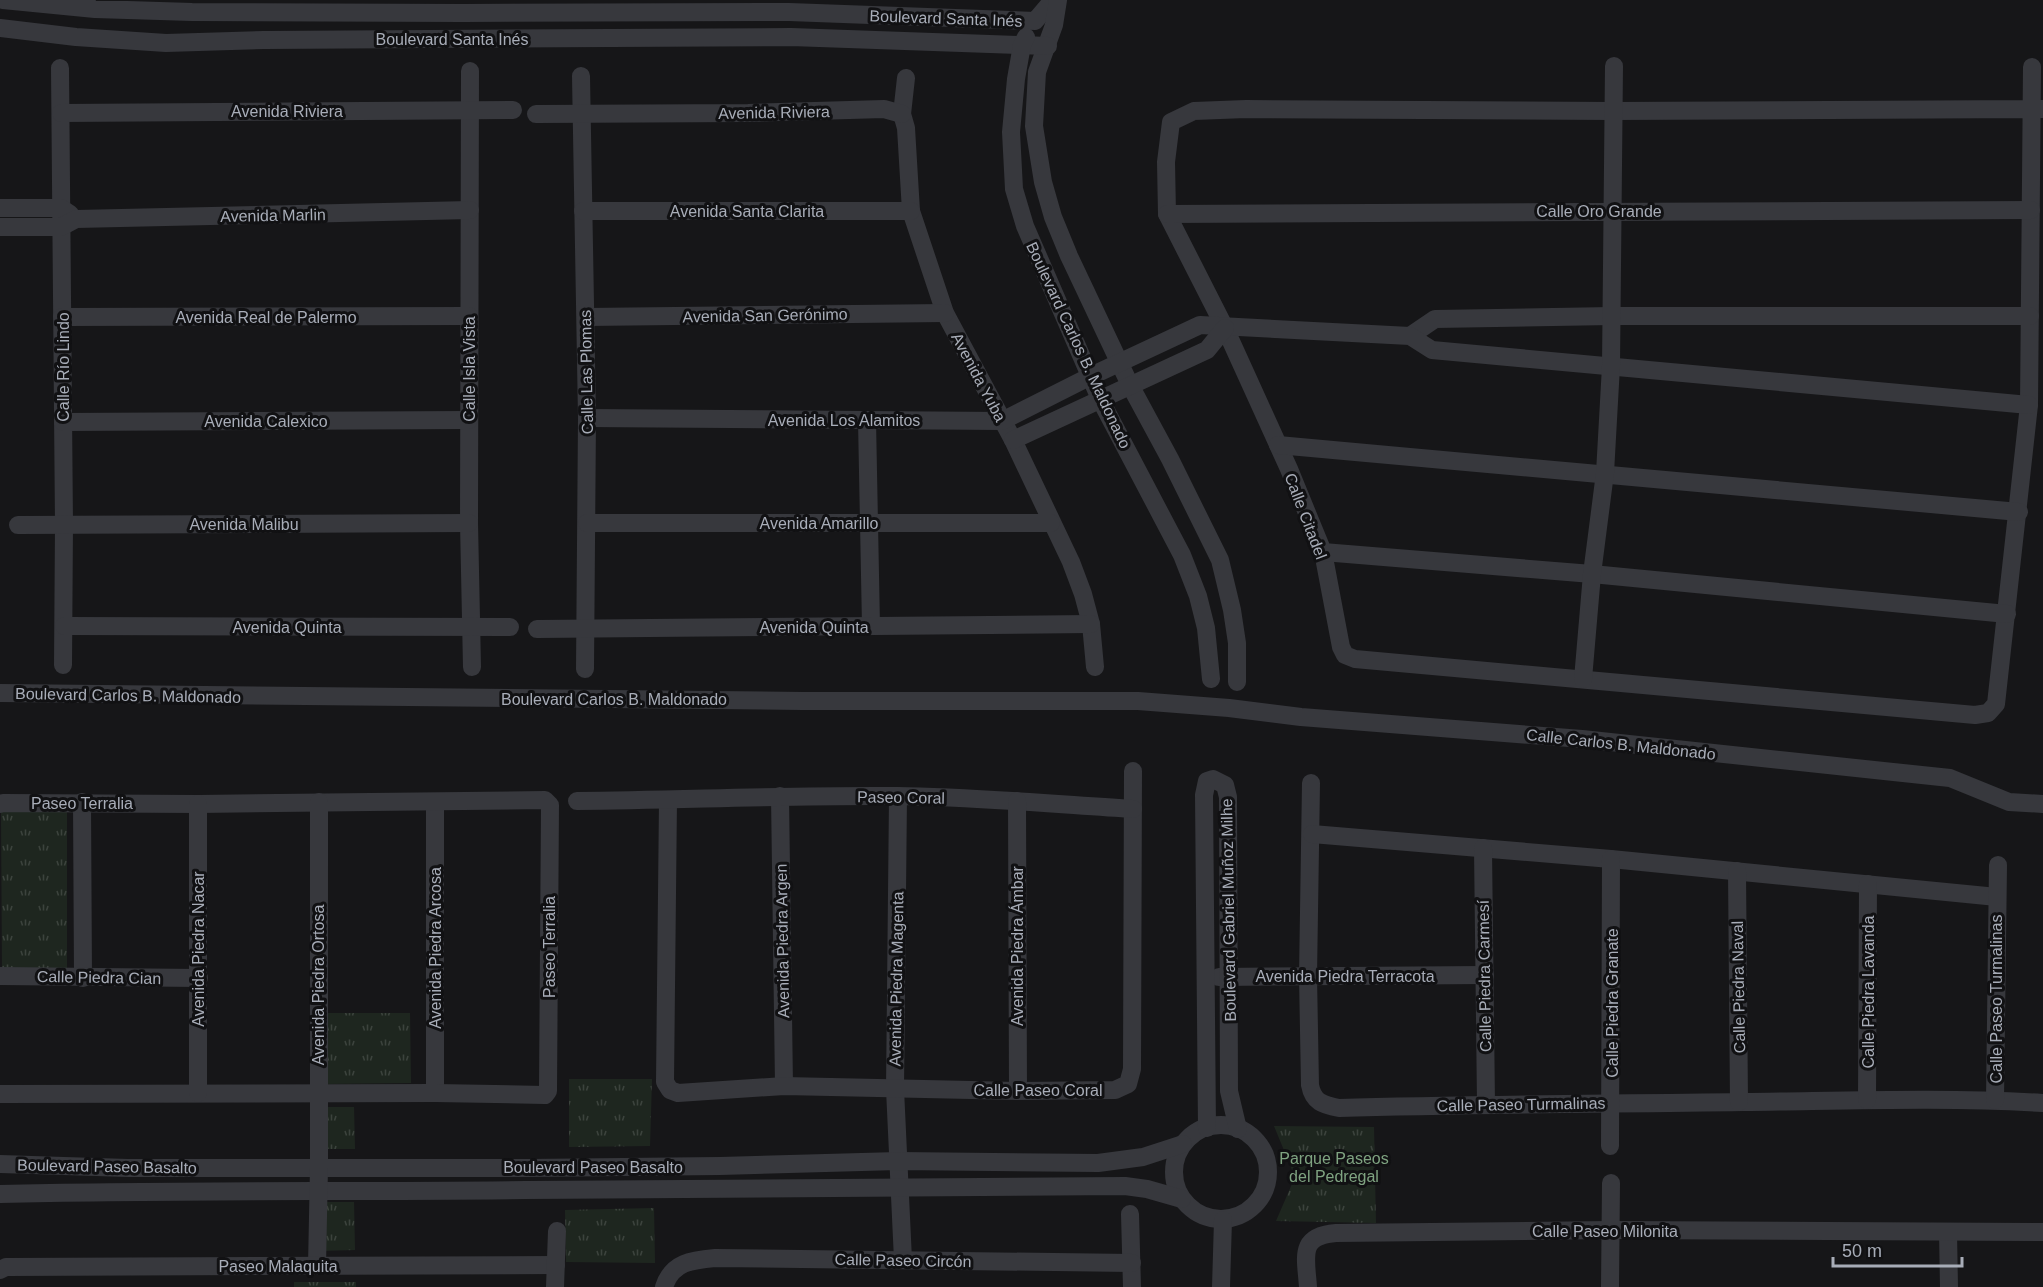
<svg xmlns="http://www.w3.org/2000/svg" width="2043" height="1287" font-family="Helvetica,sans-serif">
<defs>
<pattern id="park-tufts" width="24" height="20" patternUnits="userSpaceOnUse" patternTransform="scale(1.5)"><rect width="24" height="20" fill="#1e261f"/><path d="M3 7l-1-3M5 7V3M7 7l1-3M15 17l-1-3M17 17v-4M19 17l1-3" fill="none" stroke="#3c433d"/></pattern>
</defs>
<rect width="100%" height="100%" fill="#161618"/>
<g fill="url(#park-tufts)">
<path d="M 1,812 L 67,812 L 67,969 L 2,969 Z"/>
<path d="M 324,1013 L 410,1013 L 411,1083 L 325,1084 Z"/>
<path d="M 569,1079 L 652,1079 L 650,1146 L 569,1147 Z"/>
<path d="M 323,1107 L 354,1107 L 355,1149 L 323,1149 Z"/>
<path d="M 1274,1126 L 1374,1127 L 1376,1223 L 1276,1221 L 1295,1177 Z"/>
<path d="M 319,1202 L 354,1202 L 355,1250 L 319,1251 Z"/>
<path d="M 654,1208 L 655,1263 L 566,1262 L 565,1210 Z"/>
<rect x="294" y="1282" width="62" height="5"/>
</g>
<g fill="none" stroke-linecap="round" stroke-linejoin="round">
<g stroke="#37383d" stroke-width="18">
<path d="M 3,0 L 95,9 L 192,12 L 463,13 L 789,12 L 1035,21 L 1053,0"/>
<path d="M 1058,0 L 1054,25 L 1037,72 L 1034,126 L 1043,182 L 1053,217 L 1069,256 L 1130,385 L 1170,459 L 1220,560 L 1232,610 L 1237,643 L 1237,682"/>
<path d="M 0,28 L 76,37 L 166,43 L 264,40 L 791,37 L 1048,46"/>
<path d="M 1026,37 L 1022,45 L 1016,79 L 1011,132 L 1014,189 L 1025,226 L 1100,399 L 1182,555 L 1198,596 L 1206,628 L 1211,679"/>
<path d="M 2032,67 L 2029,405 L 1996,704 L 1988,713 L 1975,715 L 1355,659 L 1345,655 L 1341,647 L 1323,552 L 1289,469 L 1225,328 L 1167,214 L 1166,162 L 1171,122 L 1194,111 L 1246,109 L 1614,111 L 2032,109 L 2043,109"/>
<path d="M 60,68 L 64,525 L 63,665"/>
<path d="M 470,71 L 469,523 L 472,667"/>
<path d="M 581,76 L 587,418 L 585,669"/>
<path d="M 906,78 L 902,114 L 906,128 L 911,211 L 945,313 L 1013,440 L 1071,562 L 1083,594 L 1091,624 L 1095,667"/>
<path d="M 61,113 L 513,110"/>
<path d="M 536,114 L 748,113 L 884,109 L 902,114"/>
<path d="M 0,208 L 61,208 L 70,214"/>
<path d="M 583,211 L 911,211"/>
<path d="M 1167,214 L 2031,210"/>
<path d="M 0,227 L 61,227 L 76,219 L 470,210"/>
<path d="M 62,317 L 469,316"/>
<path d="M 586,317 L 945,313"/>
<path d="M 1410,336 L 1435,319 L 1612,316 L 2030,316"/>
<path d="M 587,418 L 1002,421 L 1091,376 L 1200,325 L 1410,336 L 1432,350 L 2029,405"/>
<path d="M 867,420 L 871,626"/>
<path d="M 63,422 L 469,420"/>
<path d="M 1013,440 L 1207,350 L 1225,328"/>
<path d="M 1278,445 L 2019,512"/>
<path d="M 587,523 L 1051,523"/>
<path d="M 18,525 L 469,523"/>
<path d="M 1323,552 L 1592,574 L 2007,614"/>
<path d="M 64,626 L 510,627"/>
<path d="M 537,629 L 1091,624"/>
<path d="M 1583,679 L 1592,574 L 1605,473 L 1611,366 L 1614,66"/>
<path d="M 0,693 L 803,701 L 1138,701 L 1229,708 L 1301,717 L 1582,739 L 1950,778 L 2009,802 L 2043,804"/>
<path d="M 1311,783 L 1308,976 L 1310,1085 C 1313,1102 1323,1105 1339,1108 C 1474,1104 1608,1104 1743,1102 C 1843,1101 1943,1097 2043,1103"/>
<path d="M 780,796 L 784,1086"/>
<path d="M 898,796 L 895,1089 L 903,1260"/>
<path d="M 668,800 L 665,1082 L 670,1090 L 678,1093 L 784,1086 L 1018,1091 L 1115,1090 L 1128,1084 L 1132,1069 L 1133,771"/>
<path d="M 577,801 C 683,800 790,795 896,796 C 975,797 1054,804 1133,809"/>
<path d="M 1017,801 L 1018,1091"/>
<path d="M 82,802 L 83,978"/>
<path d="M 435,802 L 435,1093"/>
<path d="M 0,804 L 3,803 L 198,804 L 545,800 L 550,805 L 548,1091 L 545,1095 L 435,1093 L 0,1094"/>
<path d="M 1312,834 L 1611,859 L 1997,897"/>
<path d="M 1483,848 L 1486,1104"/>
<path d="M 1737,871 L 1739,1102"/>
<path d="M 0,976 L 199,978"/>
<path d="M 1219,977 L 1485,975"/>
<path d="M 198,1093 L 198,804"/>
<path d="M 1867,1100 L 1868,884"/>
<path d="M 1995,1100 L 1998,865"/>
<circle cx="1221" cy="1172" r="47"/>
<path d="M 1207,1128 L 1204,795 L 1207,781 L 1213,779 L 1225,785 L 1228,797 L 1229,1091 L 1238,1129"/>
<path d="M 1610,1146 L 1611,859"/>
<path d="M 0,1164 L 128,1168 L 527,1168 L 720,1166 L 898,1161 L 1098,1163 L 1143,1157 L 1183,1144"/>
<path d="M 0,1194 C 175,1190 350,1192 526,1190 C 725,1189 925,1186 1125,1186 L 1147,1189 L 1182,1199"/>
<path d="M 1130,1214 L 1132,1287"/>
<path d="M 1948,1232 L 1949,1287"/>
<path d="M 317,1266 L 319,1167 L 319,802"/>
<path d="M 0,1270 L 6,1267 L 556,1265"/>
<path d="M 555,1287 L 557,1231"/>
<path d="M 664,1287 C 672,1262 692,1260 715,1258 L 1132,1263"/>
<path d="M 1221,1287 L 1223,1220"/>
<path d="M 1308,1287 C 1306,1257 1298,1236 1336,1233 L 1611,1230 L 2043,1232"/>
<path d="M 1610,1287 L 1611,1183"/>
</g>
</g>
<g text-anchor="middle" stroke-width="6" stroke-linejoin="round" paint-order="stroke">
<g font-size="16" fill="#a8adb8" stroke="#111113">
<text transform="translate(946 18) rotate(2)" y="6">Boulevard Santa Inés</text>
<text x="452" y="45">Boulevard Santa Inés</text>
<text x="287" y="117">Avenida Riviera</text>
<text transform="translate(774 112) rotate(-1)" y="6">Avenida Riviera</text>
<text x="747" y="217">Avenida Santa Clarita</text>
<text x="1599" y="217">Calle Oro Grande</text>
<text transform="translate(273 215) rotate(-1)" y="6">Avenida Marlin</text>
<text transform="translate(765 315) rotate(-1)" y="6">Avenida San Gerónimo</text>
<text x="266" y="323">Avenida Real de Palermo</text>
<text transform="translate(1079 345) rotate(65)" y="6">Boulevard Carlos B. Maldonado</text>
<text transform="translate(63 367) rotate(-90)" y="6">Calle Río Lindo</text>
<text transform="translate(469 369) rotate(-90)" y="6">Calle Isla Vista</text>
<text transform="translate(586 372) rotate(-91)" y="6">Calle Las Plomas</text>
<text transform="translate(979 377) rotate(62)" y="6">Avenida Yuba</text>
<text x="844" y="426">Avenida Los Alamitos</text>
<text x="266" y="427">Avenida Calexico</text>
<text transform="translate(1306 516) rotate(69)" y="6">Calle Citadel</text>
<text x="819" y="529">Avenida Amarillo</text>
<text x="244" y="530">Avenida Malibu</text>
<text x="287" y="633">Avenida Quinta</text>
<text x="814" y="633">Avenida Quinta</text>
<text transform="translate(128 695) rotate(1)" y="6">Boulevard Carlos B. Maldonado</text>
<text x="614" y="705">Boulevard Carlos B. Maldonado</text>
<text transform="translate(1621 744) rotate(6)" y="6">Calle Carlos B. Maldonado</text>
<text transform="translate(901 797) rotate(1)" y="6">Paseo Coral</text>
<text x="82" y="809">Paseo Terralia</text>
<text transform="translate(1228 910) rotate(-91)" y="6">Boulevard Gabriel Muñoz Milhe</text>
<text transform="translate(782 941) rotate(-91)" y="6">Avenida Piedra Argen</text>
<text transform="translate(1017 946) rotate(-90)" y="6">Avenida Piedra Ámbar</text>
<text transform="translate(549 947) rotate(-90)" y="6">Paseo Terralia</text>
<text transform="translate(435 948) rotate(-90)" y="6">Avenida Piedra Arcosa</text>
<text transform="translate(198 949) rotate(-90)" y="6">Avenida Piedra Nacar</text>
<text x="1345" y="982">Avenida Piedra Terracota</text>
<text transform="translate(1484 976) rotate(-91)" y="6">Calle Piedra Carmesí</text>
<text transform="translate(99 977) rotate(1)" y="6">Calle Piedra Cian</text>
<text transform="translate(896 979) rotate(-89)" y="6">Avenida Piedra Magenta</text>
<text transform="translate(318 985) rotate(-90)" y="6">Avenida Piedra Ortosa</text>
<text transform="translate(1738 987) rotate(-91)" y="6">Calle Piedra Naval</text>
<text transform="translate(1868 992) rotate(-90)" y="6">Calle Piedra Lavanda</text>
<text transform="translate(1996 999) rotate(-90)" y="6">Calle Paseo Turmalinas</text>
<text transform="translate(1612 1003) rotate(-90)" y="6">Calle Piedra Granate</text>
<text x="1038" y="1096">Calle Paseo Coral</text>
<text transform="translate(1521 1104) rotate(-1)" y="6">Calle Paseo Turmalinas</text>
<text transform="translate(107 1166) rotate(1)" y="6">Boulevard Paseo Basalto</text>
<text x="593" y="1173">Boulevard Paseo Basalto</text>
<text x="1605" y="1237">Calle Paseo Milonita</text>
<text transform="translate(903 1260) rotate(1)" y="6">Calle Paseo Circón</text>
<text x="278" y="1272">Paseo Malaquita</text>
</g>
<g font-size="16" fill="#7fa381" stroke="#111113">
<text x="1334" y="1164">Parque Paseos<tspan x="1334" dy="18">del Pedregal</tspan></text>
</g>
</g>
<path d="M1833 1257v9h129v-9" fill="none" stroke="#a8adb8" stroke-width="3"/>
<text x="1842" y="1257" font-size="18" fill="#a8adb8" stroke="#111113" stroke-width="4.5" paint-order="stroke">50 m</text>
</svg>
